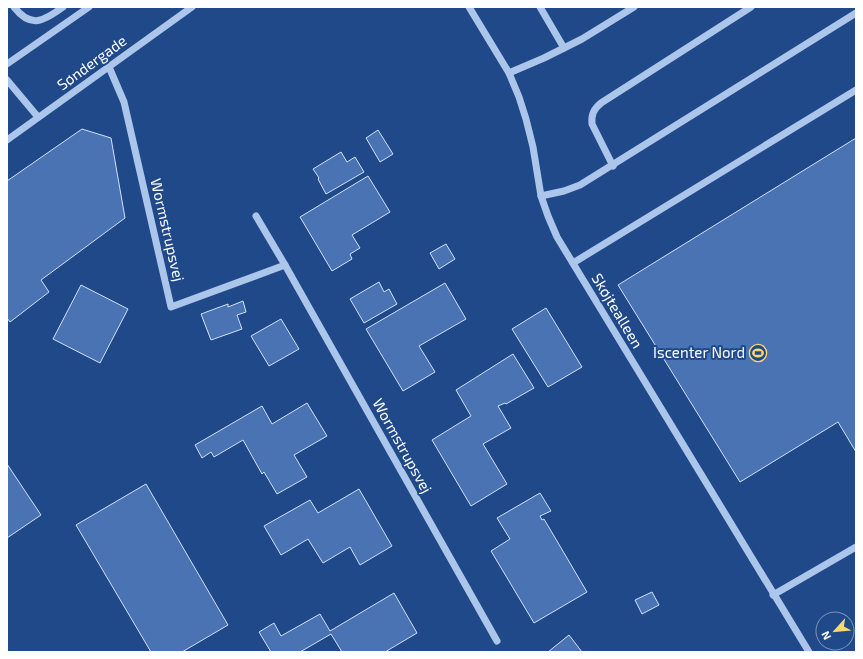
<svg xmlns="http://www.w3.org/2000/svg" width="863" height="659" font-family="'Exo 2',sans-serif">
<rect width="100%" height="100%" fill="#20498a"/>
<g fill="#4973b2" stroke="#d1e1f8">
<path d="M 82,129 L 111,138 L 125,218 L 41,280 L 49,292 L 10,322 L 7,318 L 7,181 Z"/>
<path d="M 378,130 L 393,154 L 380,162 L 366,138 Z"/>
<path d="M 856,138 L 856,452 L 838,422 L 740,482 L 618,285 Z"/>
<path d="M 341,152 L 347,162 L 355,157 L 364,172 L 326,194 L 318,179 L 319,178 L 313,169 Z"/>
<path d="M 368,176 L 390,212 L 352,235 L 360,248 L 350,254 L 352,259 L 332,271 L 300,217 Z"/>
<path d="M 446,244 L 455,259 L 439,269 L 430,253 Z"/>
<path d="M 379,282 L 384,292 L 389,289 L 397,304 L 364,323 L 350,299 Z"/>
<path d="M 445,283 L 466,319 L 419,346 L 435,372 L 403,391 L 366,329 Z"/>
<path d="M 81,285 L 128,309 L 100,363 L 53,339 Z"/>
<path d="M 243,301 L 246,312 L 237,315 L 242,329 L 211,340 L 201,314 L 228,304 L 228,307 Z"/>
<path d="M 546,308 L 582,367 L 548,387 L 512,329 Z"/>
<path d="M 281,319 L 299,349 L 269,366 L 251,336 Z"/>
<path d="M 513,354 L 534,388 L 506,404 L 505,403 L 498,406 L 511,428 L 483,444 L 507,484 L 471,506 L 432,440 L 471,416 L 456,390 Z"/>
<path d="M 307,403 L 327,436 L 294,455 L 307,477 L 277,494 L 264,472 L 262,474 L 243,440 L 214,457 L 211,452 L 202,458 L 195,445 L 262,406 L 272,424 Z"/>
<path d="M 7,464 L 41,515 L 7,538 Z"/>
<path d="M 146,484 L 228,625 L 182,652 L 151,652 L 76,525 Z"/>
<path d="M 359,489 L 392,546 L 360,565 L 350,547 L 323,563 L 308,539 L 281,555 L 264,526 L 310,500 L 318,513 Z"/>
<path d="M 540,493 L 551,511 L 540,516 L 542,520 L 544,519 L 587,592 L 534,623 L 491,551 L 510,539 L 497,518 Z"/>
<path d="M 652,592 L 659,605 L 642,614 L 635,600 Z"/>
<path d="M 394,593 L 417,633 L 385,652 L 342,652 L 331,634 L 300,652 L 271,652 L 259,632 L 274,623 L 281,636 L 320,614 L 330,631 Z"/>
<path d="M 569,635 L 582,652 L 548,652 Z"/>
</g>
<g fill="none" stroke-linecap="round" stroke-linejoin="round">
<g stroke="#acc6eb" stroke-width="7">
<path d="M 14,7 C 31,29 44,21 63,7"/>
<path d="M 469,7 L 509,73 L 519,97 L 526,119 L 533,147 L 541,196 L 548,216 L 557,237 L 809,652"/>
<path d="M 540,7 L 564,48"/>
<path d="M 7,64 L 89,7"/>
<path d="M 109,67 L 124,102 L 171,307 L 285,265"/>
<path d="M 509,73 L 544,58 L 582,39 L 634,7"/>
<path d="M 7,80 L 38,117"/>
<path d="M 7,140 L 192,7"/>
<path d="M 613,166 L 592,124 C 591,114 594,109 601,103 L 751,7"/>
<path d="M 541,196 L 564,191 L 580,185 L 856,13"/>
<path d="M 256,216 L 285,265 L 497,641"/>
<path d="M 573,263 L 856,90"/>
<path d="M 773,595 L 856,547"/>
</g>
</g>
<defs>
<symbol id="stadium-ring" viewBox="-11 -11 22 22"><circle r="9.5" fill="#20498a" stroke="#f8d76d" stroke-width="1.5"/><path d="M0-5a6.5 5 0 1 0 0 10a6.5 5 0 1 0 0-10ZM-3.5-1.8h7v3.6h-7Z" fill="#f8d76d"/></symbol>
</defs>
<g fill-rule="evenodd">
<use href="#stadium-ring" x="748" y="343" width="20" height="20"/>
</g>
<g text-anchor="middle" stroke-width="4" stroke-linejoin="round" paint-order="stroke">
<g font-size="15" fill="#fff" stroke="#20498a">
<text transform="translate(92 63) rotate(-36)" y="5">Søndergade</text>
<text transform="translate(167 230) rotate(77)" y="5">Wormstrupsvej</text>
<text transform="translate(617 311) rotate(59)" y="5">Skøjtealleen</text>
<text transform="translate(402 446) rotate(61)" y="5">Wormstrupsvej</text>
</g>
<g font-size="15" fill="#fff" stroke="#20498a" text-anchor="end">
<text x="745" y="358">Iscenter Nord</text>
</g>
</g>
<rect width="863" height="659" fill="none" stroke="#ffffff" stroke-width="16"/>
<g transform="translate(835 631) rotate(243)"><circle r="19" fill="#20498a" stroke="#7992b9"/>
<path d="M0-3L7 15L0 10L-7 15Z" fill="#f8d76d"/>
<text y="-6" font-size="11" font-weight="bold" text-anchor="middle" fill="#ffffff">N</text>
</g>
</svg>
